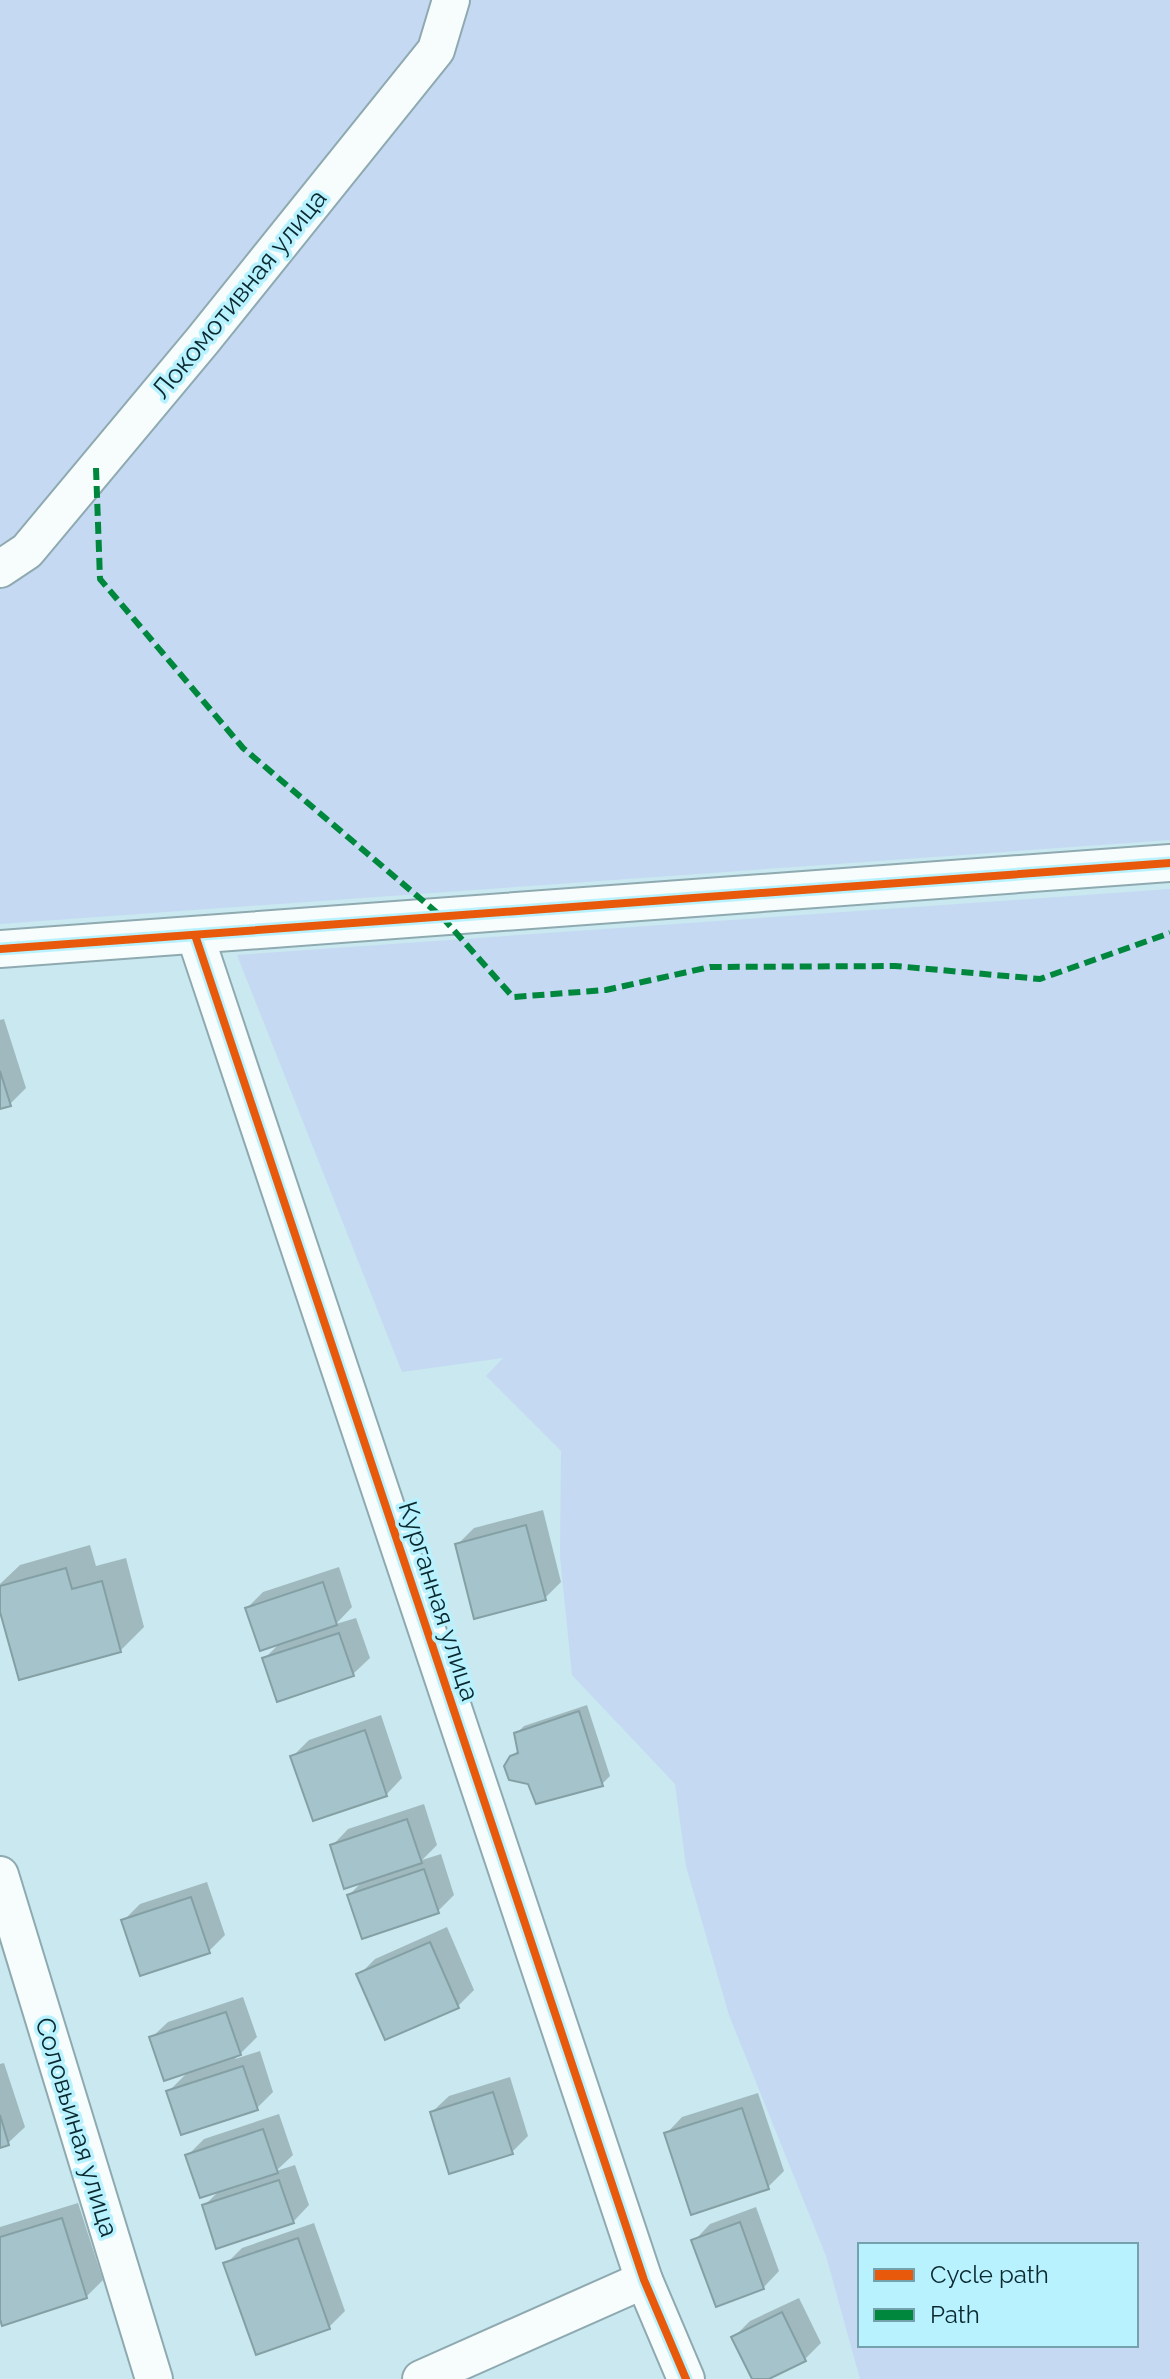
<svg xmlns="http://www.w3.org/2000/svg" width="1170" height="2379" font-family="Raleway,sans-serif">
<rect width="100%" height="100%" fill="#c9e8ef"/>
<g fill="#c5d9f2" fill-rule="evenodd">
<path d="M 0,0 L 1170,0 L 1170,840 L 0,924 Z"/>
<path d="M 1170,889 L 1170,2379 L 860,2379 L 826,2256 L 729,2015 L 686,1866 L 675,1784 L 572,1675 L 560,1556 L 561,1451 L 486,1376 L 503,1358 L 402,1372 L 237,955 ZM 1136,2245 L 1136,2345 L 860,2345 L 860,2245 Z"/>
</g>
<g fill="#0003">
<path d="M 4,1019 L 26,1088 L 10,1104 L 0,1107 L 0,1020 Z"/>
<path d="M 543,1510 L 561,1582 L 545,1598 L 457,1545 L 474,1528 Z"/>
<path d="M 90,1545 L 96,1566 L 126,1558 L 144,1627 L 120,1651 L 0,1604 L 0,1584 L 20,1565 Z"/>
<path d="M 339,1567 L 352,1607 L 336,1624 L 356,1618 L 370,1658 L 353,1674 L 264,1659 L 281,1642 L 247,1608 L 263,1592 Z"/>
<path d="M 587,1705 L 610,1776 L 602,1784 L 529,1782 L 511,1757 L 520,1749 L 516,1734 L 524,1726 Z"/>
<path d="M 381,1715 L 402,1778 L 386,1795 L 293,1756 L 309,1740 Z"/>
<path d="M 424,1804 L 437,1845 L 422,1860 L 441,1854 L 454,1895 L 438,1911 L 349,1895 L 364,1880 L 332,1846 L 348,1829 Z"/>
<path d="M 207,1882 L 225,1935 L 209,1951 L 123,1921 L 140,1904 Z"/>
<path d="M 447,1927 L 474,1990 L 458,2006 L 359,1975 L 375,1959 Z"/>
<path d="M 243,1997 L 257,2037 L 235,2059 L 260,2051 L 273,2092 L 257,2108 L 168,2092 L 190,2070 L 151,2038 L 168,2022 Z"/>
<path d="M 4,2063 L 25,2127 L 8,2143 L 0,2146 L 0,2064 Z"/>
<path d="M 510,2077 L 528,2136 L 512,2152 L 432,2112 L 449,2096 Z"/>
<path d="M 758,2093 L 784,2171 L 768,2187 L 666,2134 L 682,2117 Z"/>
<path d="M 279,2114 L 293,2155 L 276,2171 L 295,2165 L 309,2205 L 293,2222 L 204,2206 L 221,2189 L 188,2155 L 204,2139 Z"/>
<path d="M 78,2203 L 103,2280 L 86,2297 L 0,2312 L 0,2227 Z"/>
<path d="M 756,2207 L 779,2271 L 763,2288 L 694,2241 L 710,2224 Z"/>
<path d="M 314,2223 L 345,2311 L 329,2327 L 226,2264 L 242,2248 Z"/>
<path d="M 799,2298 L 821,2343 L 805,2359 L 764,2379 L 754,2379 L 733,2338 L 750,2321 Z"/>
</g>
<g fill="#a4c3ca" stroke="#84a0a5" stroke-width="2">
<path d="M 0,1071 L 11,1106 L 0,1109 Z"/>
<path d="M 526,1525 L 546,1600 L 474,1619 L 455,1544 Z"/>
<path d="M 66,1568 L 72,1589 L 102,1581 L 121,1652 L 19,1680 L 0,1612 L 0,1586 Z"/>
<path d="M 323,1582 L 337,1625 L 260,1651 L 245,1608 Z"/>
<path d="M 339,1633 L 354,1676 L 277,1702 L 262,1658 Z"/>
<path d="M 579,1711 L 603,1786 L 536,1804 L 528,1784 L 509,1780 L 504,1766 L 510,1756 L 518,1753 L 514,1733 Z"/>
<path d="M 365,1730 L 387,1796 L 313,1821 L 290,1756 Z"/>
<path d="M 407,1819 L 422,1863 L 344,1889 L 330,1845 Z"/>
<path d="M 424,1869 L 439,1913 L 362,1939 L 347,1895 Z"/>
<path d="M 191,1897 L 210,1953 L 140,1976 L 121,1920 Z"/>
<path d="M 430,1942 L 459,2008 L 385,2040 L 356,1974 Z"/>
<path d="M 226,2012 L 241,2055 L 164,2081 L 149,2037 Z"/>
<path d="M 243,2066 L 258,2110 L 181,2135 L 166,2091 Z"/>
<path d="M 493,2092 L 513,2154 L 449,2174 L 430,2112 Z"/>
<path d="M 742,2108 L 769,2189 L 691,2215 L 664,2133 Z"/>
<path d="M 0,2115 L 9,2145 L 0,2148 Z"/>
<path d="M 263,2129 L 278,2173 L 200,2198 L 185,2155 Z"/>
<path d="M 279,2180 L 294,2223 L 216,2249 L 202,2205 Z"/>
<path d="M 62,2218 L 87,2298 L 2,2326 L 0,2319 L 0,2237 Z"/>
<path d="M 740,2222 L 764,2289 L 716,2307 L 691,2240 Z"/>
<path d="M 298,2238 L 330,2329 L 256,2355 L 223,2263 Z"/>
<path d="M 782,2312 L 806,2361 L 769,2379 L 752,2379 L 731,2337 Z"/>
</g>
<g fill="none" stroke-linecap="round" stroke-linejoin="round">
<defs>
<g id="street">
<path d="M 0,569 L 27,551 L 203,340 L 436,50 L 451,0"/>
<path d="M 195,935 L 644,2280 L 686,2379"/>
<path d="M 0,949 L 1170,863"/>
<path d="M 0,1875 L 154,2379"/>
<path d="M 421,2379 L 644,2280"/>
</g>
</defs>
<use href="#street" stroke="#8eaab0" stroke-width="40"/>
<use href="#street" stroke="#f7fcfd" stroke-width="36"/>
<path stroke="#00873e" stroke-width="6" stroke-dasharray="12 6" stroke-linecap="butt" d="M 96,468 L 100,579 L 243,748 L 442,917 L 513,997 L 606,990 L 710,967 L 895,966 L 1040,979 L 1170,933"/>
<defs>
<g id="cycleway">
<path d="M 195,935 L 644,2280 L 686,2379"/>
<path d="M 0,949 L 1170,863"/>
</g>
</defs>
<use href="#cycleway" stroke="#b9f2ff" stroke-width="13"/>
<use href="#cycleway" stroke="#e8590c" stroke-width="8"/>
</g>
<g text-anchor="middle" stroke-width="7" stroke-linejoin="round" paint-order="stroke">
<g font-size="26" fill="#09292f" stroke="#b9f2ff">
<text transform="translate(239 294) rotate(-51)" y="9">Локомотивная улица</text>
<text transform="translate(439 1601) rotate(72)" y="9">Курганная улица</text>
<text transform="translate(77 2127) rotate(73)" y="9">Соловьиная улица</text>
</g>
</g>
<rect x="858" y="2243" width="280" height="104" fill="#b9f2ff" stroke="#73a2ac" stroke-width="2"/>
<rect x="874" y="2269" width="40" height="12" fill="#e8590c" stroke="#73a2ac" stroke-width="2"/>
<text x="930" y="2283" font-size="24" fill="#09292f">Cycle path</text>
<rect x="874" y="2309" width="40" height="12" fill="#00873e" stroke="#73a2ac" stroke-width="2"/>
<text x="930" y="2323" font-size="24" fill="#09292f">Path</text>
</svg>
